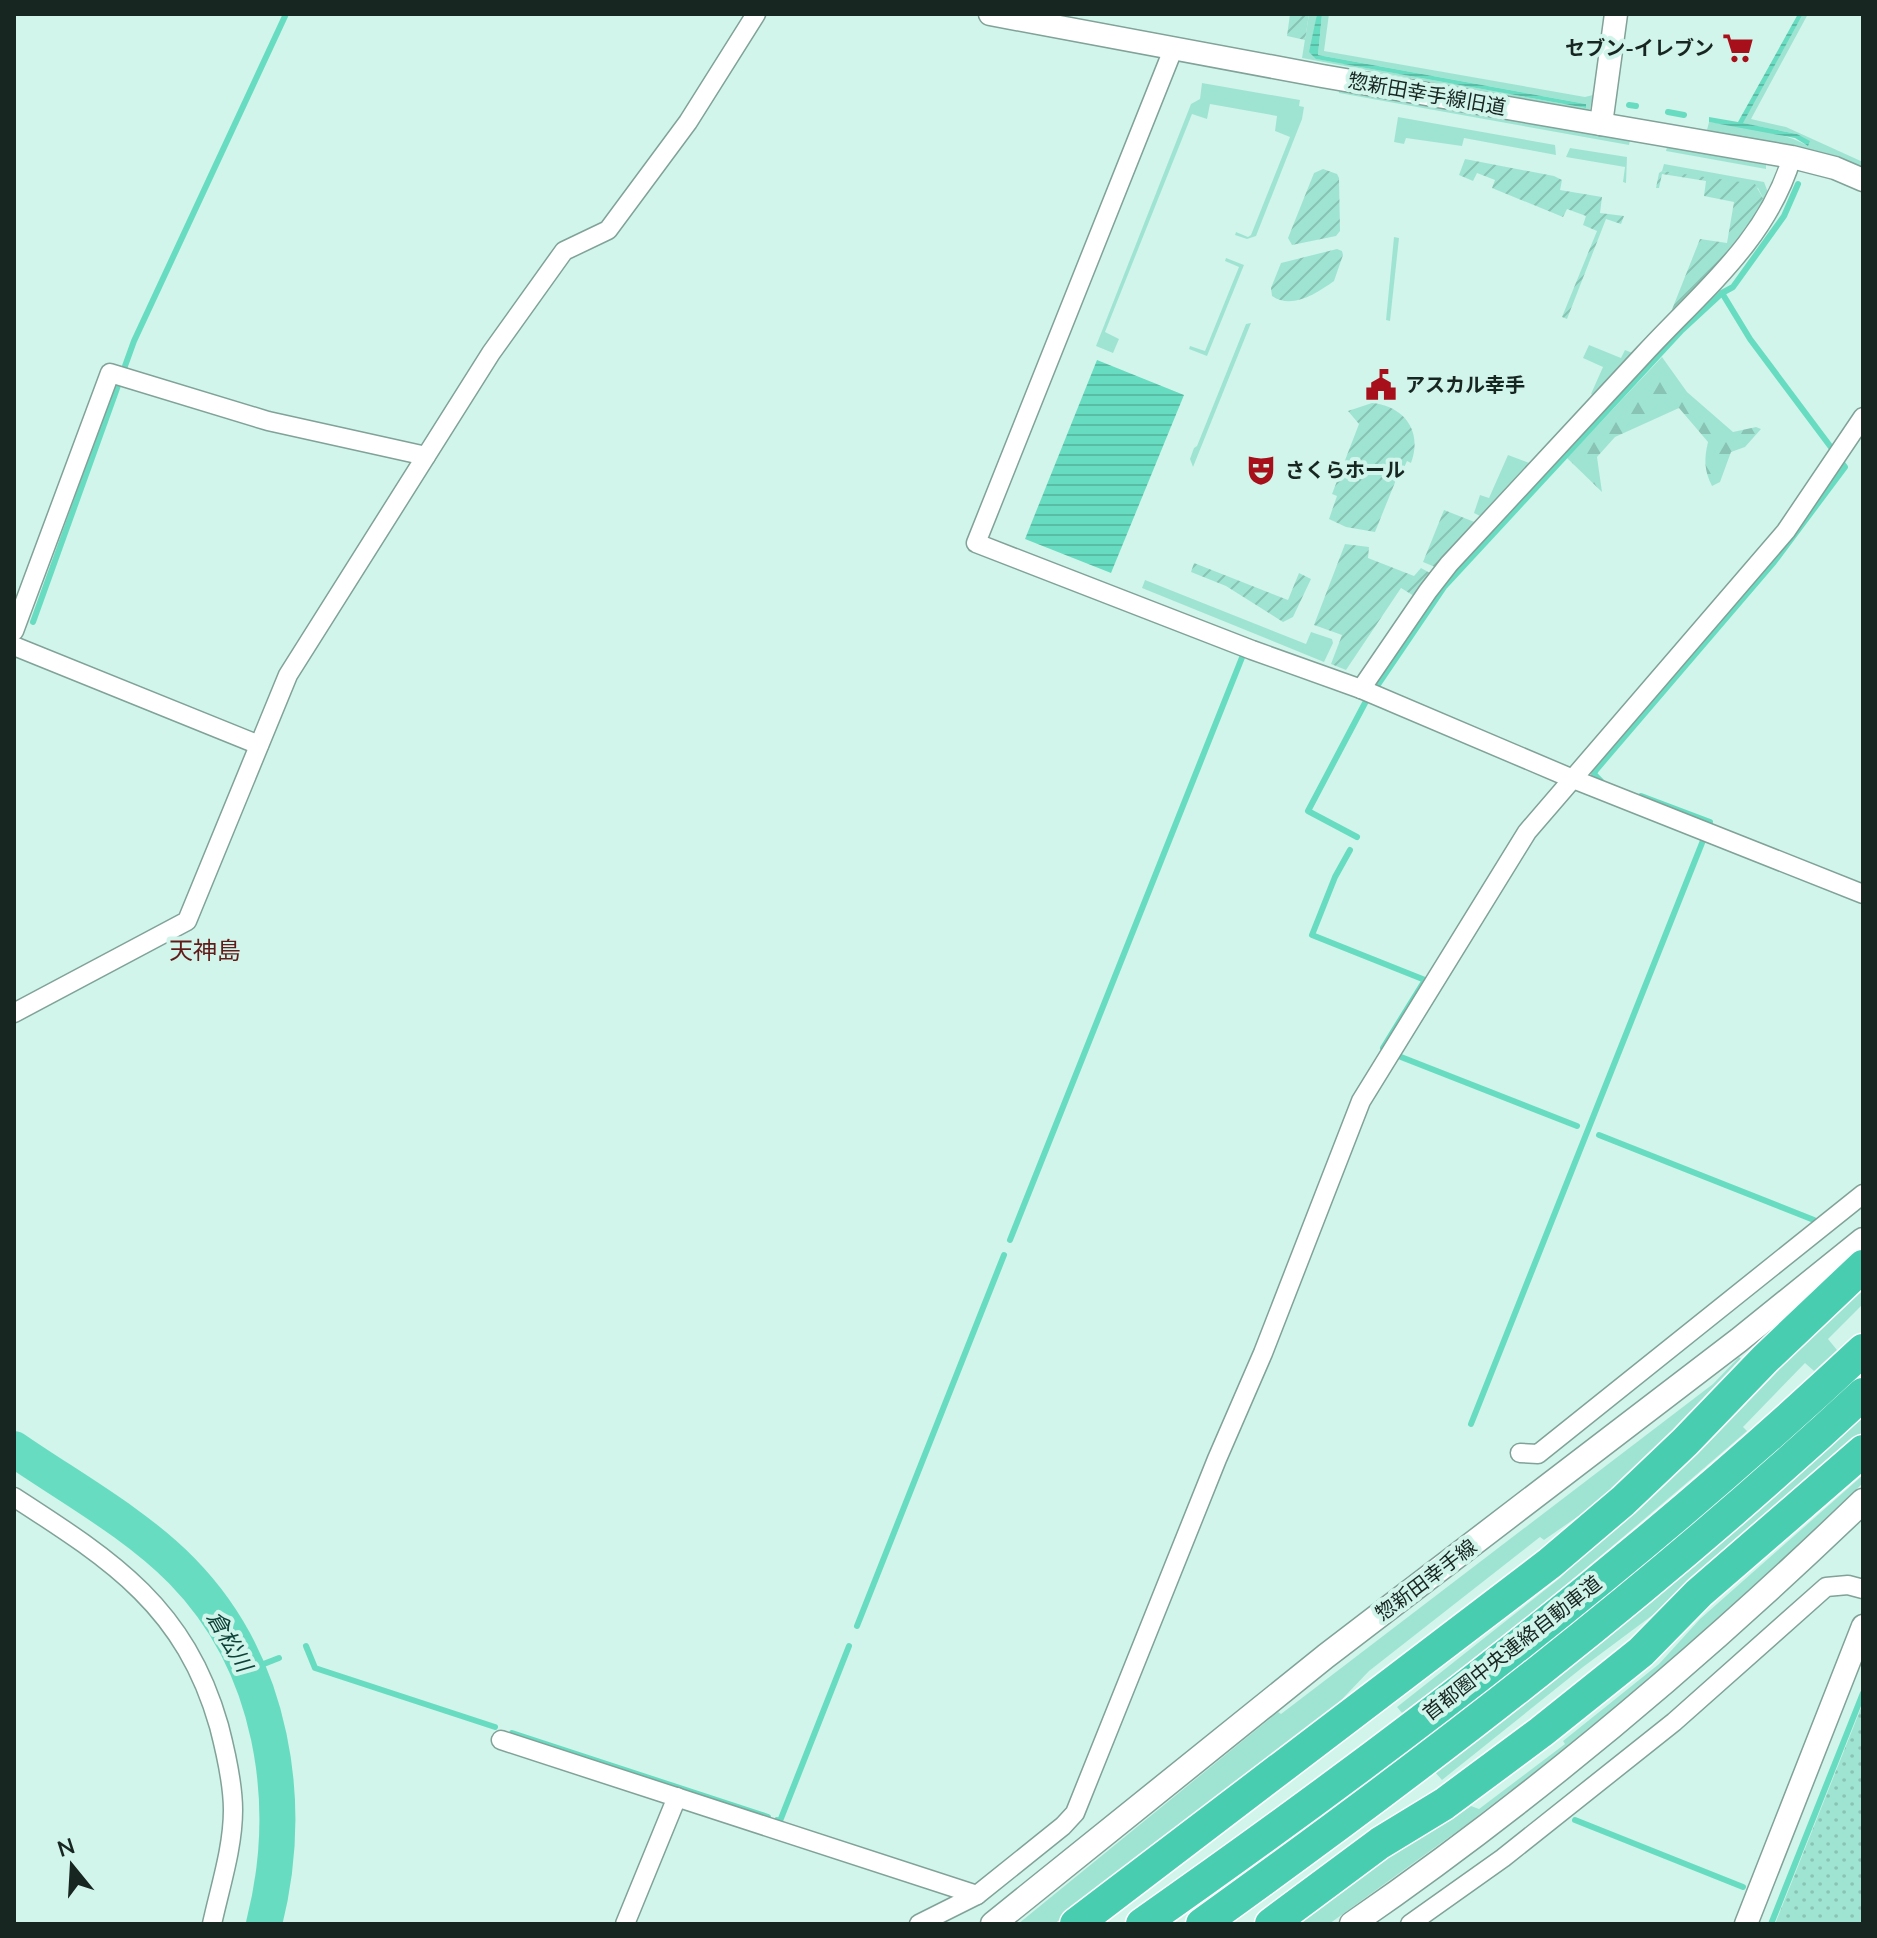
<svg xmlns="http://www.w3.org/2000/svg" width="1877" height="1938" font-family="Mulish,'Noto Sans JP',sans-serif">
<defs>
<pattern id="forest-firs" width="22" height="20" patternUnits="userSpaceOnUse" patternTransform="scale(2)"><rect width="22" height="20" fill="#9fe4d2"/><path d="M5 1l3.5 6h-7zM16 11l3.5 6h-7z" fill="#88c3b4"/></pattern>
<pattern id="park-dots" width="8" height="8" patternUnits="userSpaceOnUse" patternTransform="scale(2)"><rect width="8" height="8" fill="#9fe4d2"/><path d="M2 2h.1M6 6h.1" fill="none" stroke="#88c3b4" stroke-width="1.8" stroke-linecap="round"/></pattern>
<pattern id="garden-furrows" width="10" height="10" patternUnits="userSpaceOnUse" patternTransform="scale(2)"><rect width="10" height="10" fill="#9fe4d2"/><path d="M-1 1l2-2M0 10L10 0M9 11l2-2" fill="none" stroke="#88c3b4"/></pattern>
<pattern id="water-rules" width="6" height="5" patternUnits="userSpaceOnUse" patternTransform="scale(2)"><rect width="6" height="5" fill="#68dcc1"/><path d="M0 2.5h6" fill="none" stroke="#59bda6"/></pattern>
</defs>
<rect width="100%" height="100%" fill="#d2f5eb"/>
<g fill="#9fe4d2">
<path d="M 1309,14 L 1317,14 L 1312,49 L 1317,59 L 1586,108 L 1586,104 L 1318,55 L 1322,14 L 1329,14 L 1324,51 L 1585,97 L 1593,95 L 1590,109 L 1587,111 L 1302,58 Z"/>
<path d="M 1803,14 L 1808,14 L 1751,119 L 1786,127 L 1863,162 L 1863,169 L 1786,145 L 1707,130 L 1709,122 C 1742,127 1779,130 1808,146 L 1797,134 L 1742,123 Z"/>
<path d="M 1202,83 L 1300,100 L 1299,106 L 1304,107 L 1302,119 L 1256,236 L 1247,239 L 1235,235 L 1236,232 L 1248,237 L 1251,235 L 1290,137 L 1275,131 L 1277,116 L 1210,104 L 1207,119 L 1192,114 L 1105,332 L 1119,339 L 1113,353 L 1096,346 L 1191,104 L 1200,99 Z"/>
<path d="M 1339,90 L 1630,140 L 1629,145 L 1339,93 Z"/>
<path d="M 1398,117 L 1555,145 L 1556,155 L 1464,138 L 1462,146 L 1406,138 L 1404,144 L 1394,142 Z"/>
<path d="M 1667,147 L 1766,165 L 1766,169 L 1666,151 Z"/>
<path d="M 1570,148 L 1627,157 L 1626,183 L 1623,182 L 1625,167 L 1566,157 Z"/>
<path d="M 1664,164 L 1764,182 L 1769,195 L 1765,202 L 1758,188 L 1662,171 Z"/>
<path d="M 1394,237 L 1399,238 L 1390,321 L 1386,320 Z"/>
<path d="M 1226,258 L 1244,265 L 1207,356 L 1189,349 L 1190,346 L 1205,351 L 1239,267 L 1225,261 Z"/>
<path d="M 1251,323 L 1193,467 L 1190,459 L 1194,448 L 1197,446 L 1246,324 Z"/>
<path d="M 1589,345 L 1621,358 L 1625,350 L 1635,354 L 1595,396 L 1591,394 L 1603,367 L 1583,358 Z"/>
<path d="M 1508,455 L 1532,464 L 1482,517 L 1474,513 L 1480,495 L 1489,498 Z"/>
<path d="M 1145,580 L 1306,644 L 1311,632 L 1332,639 L 1333,643 L 1324,662 L 1142,588 Z"/>
<path d="M 1863,1280 L 1863,1304 L 1828,1339 L 1837,1350 L 1814,1371 L 1805,1363 L 1743,1427 L 1747,1431 C 1636,1527 1521,1625 1402,1713 L 1397,1707 L 1560,1578 Z"/>
<path d="M 1739,1357 L 1743,1361 L 1626,1478 L 1603,1499 L 1544,1540 L 1540,1537 L 1369,1671 L 1305,1738 L 1054,1924 L 1018,1924 L 1278,1712 L 1281,1714 L 1713,1384 Z"/>
<path d="M 1863,1414 L 1863,1437 L 1677,1597 L 1583,1667 L 1442,1780 L 1434,1771 Z"/>
<path d="M 1863,1475 L 1863,1483 L 1734,1607 L 1586,1733 L 1514,1790 L 1511,1790 L 1466,1825 L 1329,1924 L 1293,1924 L 1393,1852 L 1451,1820 L 1471,1806 L 1479,1809 L 1565,1744 L 1563,1741 L 1659,1664 L 1700,1619 Z"/>
</g>
<path fill="url(#forest-firs)" d="M 1662,357 L 1687,392 L 1733,432 L 1756,427 L 1761,429 L 1745,447 L 1731,452 L 1720,482 L 1712,486 C 1704,470 1704,459 1708,442 L 1679,408 L 1615,437 L 1597,457 L 1602,492 L 1567,458 Z"/>
<path fill="url(#park-dots)" d="M 1863,1703 L 1863,1924 L 1775,1924 Z"/>
<g fill="url(#garden-furrows)">
<path d="M 1290,14 L 1309,14 L 1305,40 L 1287,36 Z"/>
<path d="M 1465,159 L 1554,176 L 1562,180 L 1560,190 L 1602,197 L 1600,213 L 1624,216 L 1621,224 L 1606,219 L 1567,319 L 1562,317 L 1597,231 L 1583,225 L 1586,216 L 1567,209 L 1563,217 L 1492,188 L 1495,180 L 1477,173 L 1473,181 L 1459,175 Z"/>
<path d="M 1323,169 L 1337,174 L 1339,178 L 1340,231 L 1336,236 L 1292,245 L 1288,238 L 1314,173 Z"/>
<path d="M 1662,171 L 1755,184 L 1765,202 L 1722,262 L 1671,312 L 1700,239 L 1727,243 L 1734,202 L 1704,196 L 1706,181 L 1662,174 L 1659,188 L 1656,188 L 1659,173 Z"/>
<path d="M 1337,249 L 1342,251 L 1343,255 L 1334,281 C 1317,293 1292,310 1272,296 L 1271,288 L 1281,263 Z"/>
<path d="M 1372,403 C 1404,406 1423,431 1411,463 L 1407,461 L 1403,470 L 1400,470 L 1375,532 L 1346,527 L 1329,519 L 1337,496 L 1332,494 L 1359,424 L 1348,411 Z"/>
<path d="M 1444,510 L 1477,523 L 1435,567 L 1423,562 Z"/>
<path d="M 1345,544 L 1369,547 L 1368,558 L 1414,576 L 1421,568 L 1430,573 L 1414,596 L 1401,588 L 1346,670 L 1331,664 L 1342,635 L 1314,625 Z"/>
<path d="M 1194,563 L 1288,600 L 1299,573 L 1311,579 L 1293,617 L 1283,622 L 1226,586 L 1191,572 Z"/>
</g>
<g fill="url(#water-rules)">
<path d="M 1317,14 L 1322,14 L 1318,55 L 1586,104 L 1586,108 L 1316,59 L 1309,52 Z"/>
<path d="M 1798,14 L 1803,14 L 1743,123 L 1797,134 L 1810,141 L 1808,146 L 1795,138 L 1709,122 L 1709,117 L 1738,122 Z"/>
<path d="M 1097,360 L 1184,395 L 1111,573 L 1025,539 Z"/>
</g>
<g fill="none" stroke-linecap="round" stroke-linejoin="round">
<g stroke="#68dcc1" stroke-width="6">
<path d="M 1629,105 L 1636,106"/>
<path d="M 1668,112 L 1684,115"/>
<path d="M 1798,184 L 1784,216 L 1733,287 L 1722,293 L 1750,339 L 1833,450"/>
<path d="M 33,622 L 134,341 L 286,14"/>
<path d="M 1377,686 L 1444,587 L 1682,330 L 1722,293"/>
<path d="M 1601,781 L 1594,774 L 1596,770 L 1774,562 L 1845,467 L 1842,463"/>
<path d="M 1641,796 L 1710,822 L 1709,826"/>
<path d="M 1357,837 L 1308,811 L 1365,703"/>
<path d="M 1350,850 L 1335,877 L 1312,935 L 1425,980 L 1383,1048"/>
<path d="M 1401,1057 L 1577,1126"/>
<path d="M 1599,1135 L 1814,1220"/>
<path d="M 1010,1240 L 1243,655"/>
<path d="M 1471,1424 L 1704,838"/>
<path d="M 857,1626 L 1004,1255"/>
<path d="M 306,1646 L 315,1668 L 495,1727"/>
<path d="M 248,1670 L 279,1658"/>
<path d="M 512,1733 L 768,1817"/>
<path d="M 777,1820 L 780,1821 L 849,1646"/>
<path d="M 1575,1820 L 1743,1887"/>
<path d="M 1771,1924 L 1863,1693"/>
</g>
<path stroke="#68dcc1" stroke-width="36" d="M 14,1449 C 69,1487 135,1523 182,1571 C 273,1664 295,1802 264,1924"/>
<defs>
<g id="minor">
<path d="M 1174,47 L 976,543 L 1252,650 L 1361,689 L 1573,779 L 1863,894"/>
<path d="M 14,631 L 110,373 L 268,421 L 426,456"/>
<path d="M 14,646 L 259,745"/>
<path d="M 1361,689 L 1428,591 L 1449,564 C 1514,494 1579,424 1644,354 C 1701,292 1767,241 1792,157"/>
<path d="M 14,1013 L 187,921 L 288,675 L 491,353 L 564,251 L 608,230 L 688,122 L 756,14"/>
<path d="M 1520,1453 L 1538,1454 L 1863,1194"/>
<path d="M 14,1497 C 113,1561 185,1607 219,1726 C 226,1753 233,1783 233,1810 C 233,1848 220,1887 212,1924"/>
<path d="M 501,1740 L 977,1895"/>
<path d="M 625,1924 L 677,1797"/>
<path d="M 919,1924 L 977,1895 L 1063,1826 L 1075,1813 L 1217,1459 L 1263,1353 L 1361,1101 L 1527,832 L 1786,531 L 1863,417"/>
<path d="M 1410,1924 L 1503,1858 L 1674,1722 L 1826,1587 L 1848,1585 L 1863,1589"/>
</g>
<g id="tertiary">
<path d="M 990,14 L 1322,76 L 1792,157 L 1835,168 L 1863,180"/>
<path d="M 1601,124 L 1616,14"/>
<path d="M 1746,1924 L 1863,1626"/>
</g>
<g id="secondary">
<path d="M 993,1924 L 1326,1656 L 1739,1340 L 1863,1240"/>
<path d="M 1352,1924 C 1535,1798 1703,1655 1863,1501"/>
</g>
<g id="motorway">
<path d="M 1076,1924 L 1550,1563 L 1623,1501 L 1685,1442 L 1765,1359 L 1863,1266"/>
<path d="M 1142,1924 C 1393,1748 1639,1560 1863,1350"/>
<path d="M 1202,1924 C 1432,1759 1656,1587 1863,1394"/>
<path d="M 1271,1924 L 1380,1843 L 1444,1804 L 1541,1732 L 1641,1652 L 1699,1593 L 1863,1451"/>
</g>
</defs>
<use href="#minor" stroke="#80a298" stroke-width="21"/>
<use href="#tertiary" stroke="#80a298" stroke-width="25"/>
<use href="#secondary" stroke="#80a298" stroke-width="27"/>
<use href="#motorway" stroke="#fff" stroke-width="35"/>
<use href="#minor" stroke="#fff" stroke-width="18"/>
<use href="#tertiary" stroke="#fff" stroke-width="22"/>
<use href="#secondary" stroke="#fff" stroke-width="24"/>
<use href="#motorway" stroke="#48cdb1" stroke-width="32"/>
</g>
<defs>
<symbol id="supermarket-bare" viewBox="-9 -9 18 18"><path d="M-6-5.5h2.5l.6 2H6L4.5 2H-2.5L-4.4-4H-6ZM-1.5 3.2a1.3 1.3 0 1 0 .1 0ZM3 3.2a1.3 1.3 0 1 0 .1 0Z" fill="#a7101a" stroke="#d2f5eb" stroke-width="2.5" paint-order="stroke"/></symbol>
<symbol id="civic-bare" viewBox="-9 -9 18 18"><path d="M-.6-6.5H3V-4.5H.6V-3L4-1V1h2V6H-6V1h2V-1L-.6-3ZM-1.2 2.5V6h2.4V2.5Z" fill="#a7101a" stroke="#d2f5eb" stroke-width="2.5" paint-order="stroke"/></symbol>
<symbol id="theatre-bare" viewBox="-9 -9 18 18"><path d="M-5-5.5Q0-4 5-5.5V0Q5 5 0 6Q-5 5-5 0ZM-3.3-2.5H-1v1.5H-3.3ZM1-2.5H3.3v1.5H1ZM-2.8 1Q0 5.5 2.8 1Z" fill="#a7101a" stroke="#d2f5eb" stroke-width="2.5" paint-order="stroke"/></symbol>
</defs>
<g fill-rule="evenodd">
<use href="#supermarket-bare" x="1716" y="26" width="44" height="44"/>
<use href="#civic-bare" x="1359" y="363" width="44" height="44"/>
<use href="#theatre-bare" x="1239" y="448" width="44" height="44"/>
</g>
<g text-anchor="middle" stroke-width="8" stroke-linejoin="round" paint-order="stroke">
<g font-size="20" font-weight="bold" fill="#182622" stroke="#d2f5eb" text-anchor="start">
<text x="1714" y="55" text-anchor="end">セブン-イレブン</text>
<text x="1405" y="392">アスカル幸手</text>
<text x="1285" y="477">さくらホール</text>
</g>
<g font-size="20" fill="#182622" stroke="#d2f5eb">
<text transform="translate(1427 94) rotate(10)" y="7">惣新田幸手線旧道</text>
<text transform="translate(1426 1580) rotate(-37)" y="7">惣新田幸手線</text>
<text transform="translate(1512 1648) rotate(-38)" y="7">首都圏中央連絡自動車道</text>
</g>
<g font-size="22" font-style="italic" fill="#0d4238" stroke="#d2f5eb">
<text transform="translate(230 1641) rotate(60)" y="8">倉松川</text>
</g>
<g font-size="24" fill="#611c1a" stroke="#d2f5eb">
<text x="205" y="959">天神島</text>
</g>
</g>
<rect width="1877" height="1938" fill="none" stroke="#182622" stroke-width="32"/>
<g transform="translate(72 1866) rotate(342)" stroke="#d2f5eb" stroke-width="6" paint-order="stroke">
<path d="M0-6L14 30L0 20L-14 30Z" fill="#182622"/>
<text y="-12" font-size="22" font-weight="bold" text-anchor="middle" fill="#182622">N</text>
</g>
</svg>
